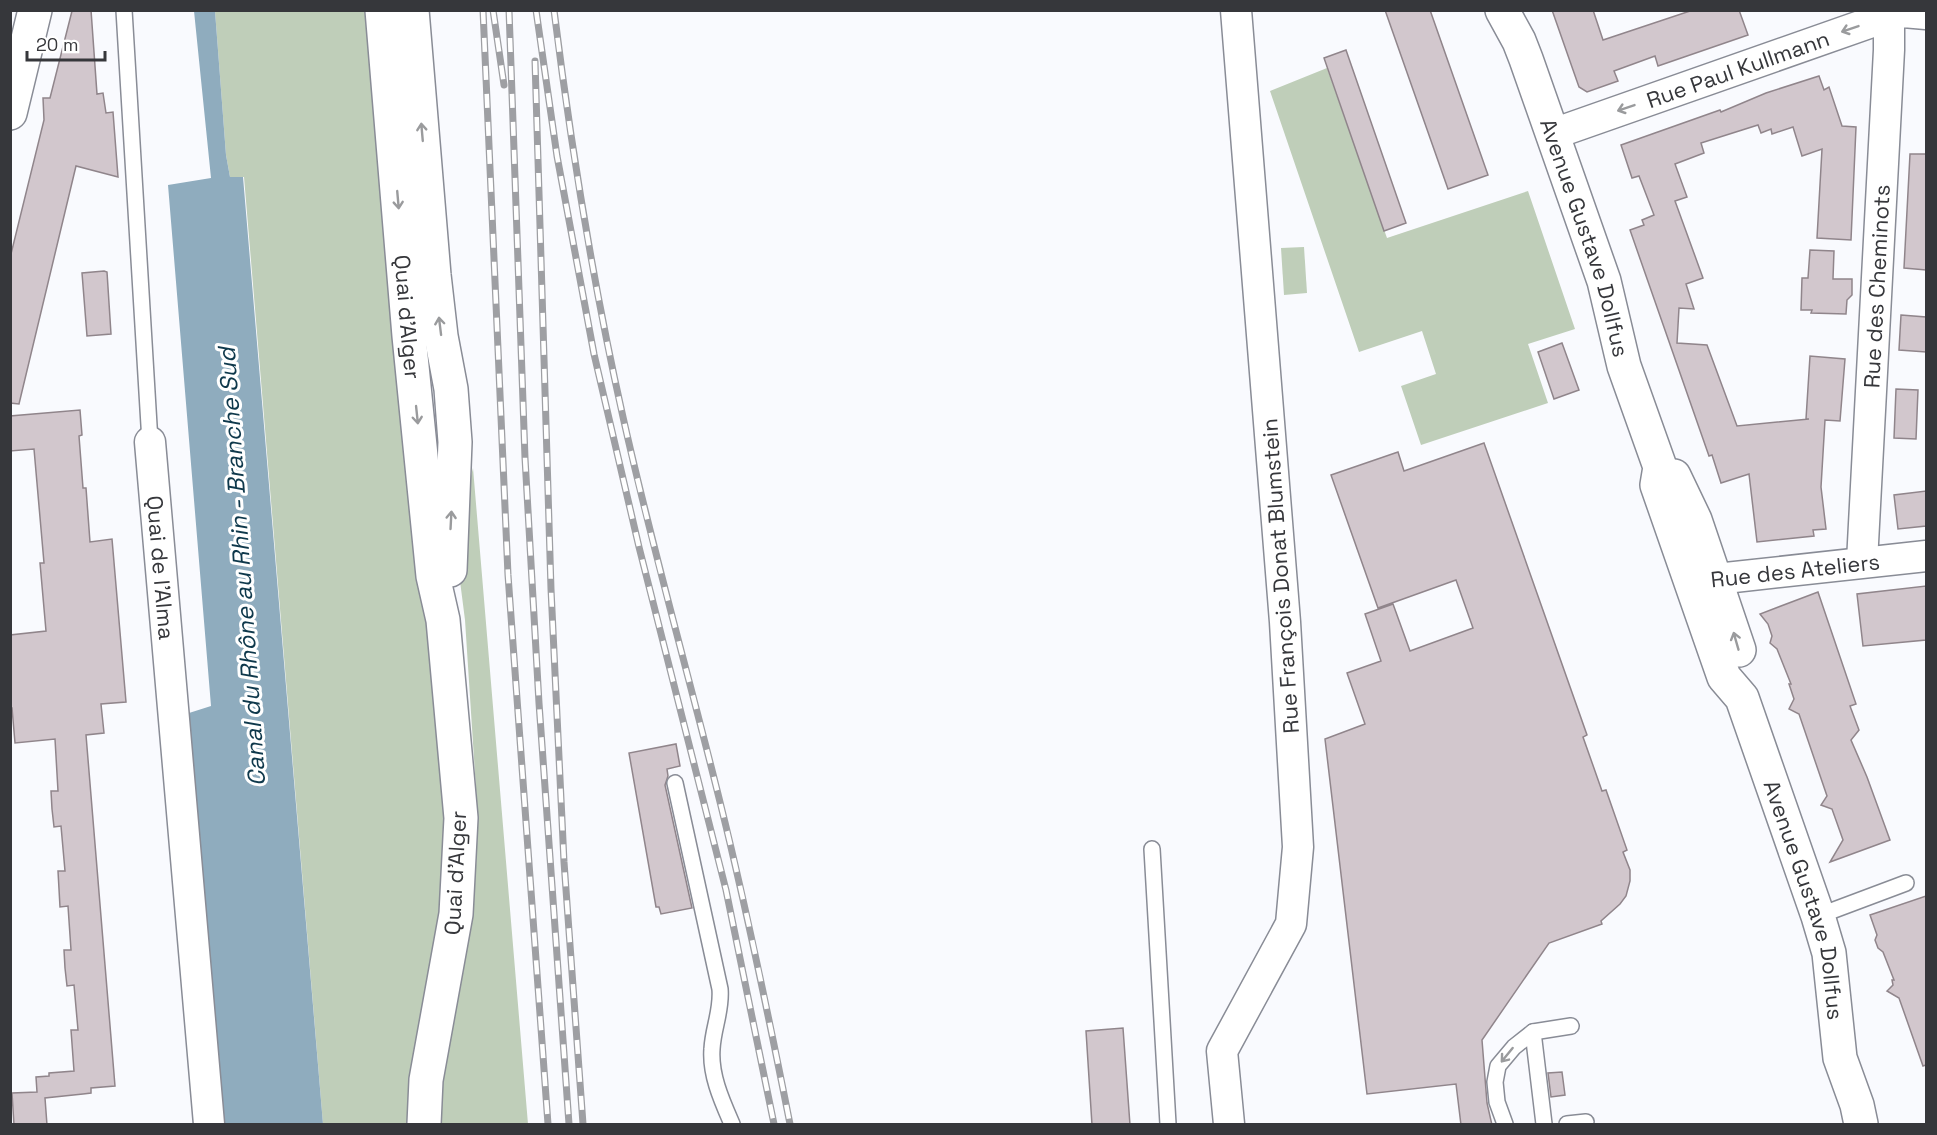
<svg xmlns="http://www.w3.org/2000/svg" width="1937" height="1135" font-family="'Space Grotesk',sans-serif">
<rect width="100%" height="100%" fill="#f9fafe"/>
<g fill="#bfceb9">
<path d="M 215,11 L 372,11 L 422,515 L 448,863 L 410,1124 L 323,1124 L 244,177 L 230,177 L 226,155 Z"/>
<path d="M 1327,68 L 1387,238 L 1528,191 L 1575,329 L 1528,344 L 1548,403 L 1421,445 L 1401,386 L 1436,374 L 1422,331 L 1359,352 L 1270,91 Z"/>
<path d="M 1304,247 L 1307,293 L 1284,295 L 1281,248 Z"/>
<path d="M 473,468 L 528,1124 L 440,1124 L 442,1079 L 447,1041 L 463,973 L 472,915 L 476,866 L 478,820 L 465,620 L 460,581 L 461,517 Z"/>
</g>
<path fill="#8facbe" d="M 194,11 L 215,11 L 226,155 L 230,177 L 243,177 L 323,1124 L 223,1124 L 189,713 L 211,706 L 168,185 L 211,178 Z"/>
<g fill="#d2c7cd" stroke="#90858b" stroke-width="1.5">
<path d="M 91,10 L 97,94 L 103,93 L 106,113 L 113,112 L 118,177 L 76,166 L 19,404 L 10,403 L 10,258 L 44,120 L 43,98 L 50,98 L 72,11 Z"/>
<path d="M 1385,10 L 1430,10 L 1488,175 L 1448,189 Z"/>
<path d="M 1552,10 L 1593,10 L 1603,40 L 1693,10 L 1739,10 L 1748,35 L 1658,66 L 1655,56 L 1614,71 L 1618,81 L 1587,92 L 1579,87 Z"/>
<path d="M 1346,50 L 1406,223 L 1384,231 L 1324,58 Z"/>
<path d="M 1819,76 L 1824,90 L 1829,87 L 1842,126 L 1856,127 L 1851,240 L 1817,238 L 1822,149 L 1802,156 L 1793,127 L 1772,134 L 1771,129 L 1761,133 L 1758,125 L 1701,143 L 1704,153 L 1675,164 L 1687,197 L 1675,201 L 1703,278 L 1686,284 L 1694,309 L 1679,308 L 1677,343 L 1707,345 L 1737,426 L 1809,419 L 1806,419 L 1810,356 L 1845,359 L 1840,421 L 1825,420 L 1821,487 L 1826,529 L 1813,530 L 1814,536 L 1757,542 L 1749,474 L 1721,483 L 1712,455 L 1709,456 L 1630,230 L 1644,225 L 1642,220 L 1654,215 L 1639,176 L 1632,178 L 1621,145 L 1720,110 L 1721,112 L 1766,93 Z"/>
<path d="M 1910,154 L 1926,154 L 1926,270 L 1904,268 Z"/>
<path d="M 1810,250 L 1834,251 L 1833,279 L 1852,279 L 1852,295 L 1847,300 L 1846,314 L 1811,313 L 1812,310 L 1801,310 L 1802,278 L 1808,278 Z"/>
<path d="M 104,271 L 107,272 L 111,334 L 87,336 L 82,273 Z"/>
<path d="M 1901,315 L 1926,317 L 1926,352 L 1899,350 Z"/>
<path d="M 1562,343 L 1579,390 L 1554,399 L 1538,352 Z"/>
<path d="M 1896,389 L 1918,390 L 1916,439 L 1894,438 Z"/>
<path d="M 80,410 L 82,435 L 79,436 L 83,488 L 86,488 L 90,542 L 112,539 L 126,702 L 101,704 L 104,733 L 86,735 L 115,1086 L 91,1088 L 91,1093 L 83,1094 L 45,1098 L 47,1125 L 14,1125 L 12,1093 L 37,1092 L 36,1077 L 49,1076 L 49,1073 L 74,1071 L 71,1030 L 78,1030 L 74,985 L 67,986 L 65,968 L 64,950 L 71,950 L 68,906 L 60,907 L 58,871 L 65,871 L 61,826 L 54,827 L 52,809 L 51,791 L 58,791 L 55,739 L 15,743 L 12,708 L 10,708 L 10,635 L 46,631 L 40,563 L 44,563 L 34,449 L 10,451 L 10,416 Z"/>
<path d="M 1484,443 L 1587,735 L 1583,737 L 1602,791 L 1606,790 L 1627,850 L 1623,852 L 1630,870 L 1630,881 L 1626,896 L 1620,904 L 1601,921 L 1602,924 L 1549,943 L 1482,1040 L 1487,1103 L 1492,1125 L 1461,1125 L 1456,1084 L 1367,1094 L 1325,739 L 1365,724 L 1347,673 L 1381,661 L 1365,614 L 1393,604 L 1410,651 L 1473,628 L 1456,580 L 1378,608 L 1331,475 L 1398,452 L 1404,471 Z"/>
<path d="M 1926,491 L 1926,526 L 1898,529 L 1894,495 Z"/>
<path d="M 1926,586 L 1926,640 L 1863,646 L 1857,594 Z"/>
<path d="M 1818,592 L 1856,704 L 1850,706 L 1859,730 L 1851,740 L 1867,777 L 1890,840 L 1830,862 L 1843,840 L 1832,809 L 1821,805 L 1827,796 L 1799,714 L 1789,709 L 1794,699 L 1789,684 L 1791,684 L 1777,649 L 1770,643 L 1772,636 L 1768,624 L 1760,614 Z"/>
<path d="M 676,744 L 680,766 L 667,769 L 668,776 L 665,785 L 692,908 L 661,914 L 659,907 L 656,907 L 629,753 Z"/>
<path d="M 1926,896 L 1926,1065 L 1923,1066 L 1899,998 L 1887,991 L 1893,985 L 1892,980 L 1894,980 L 1883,952 L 1878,948 L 1875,940 L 1877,935 L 1870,915 Z"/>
<path d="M 1123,1028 L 1130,1125 L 1092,1125 L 1086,1031 Z"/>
<path d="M 1562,1072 L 1565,1095 L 1551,1097 L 1548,1073 Z"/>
</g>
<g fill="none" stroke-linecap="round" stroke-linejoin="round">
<defs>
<g id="service">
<path d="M 124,10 L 150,442"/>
<path d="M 675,783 L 720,989 C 722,1010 713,1028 712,1049 C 710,1075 722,1101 732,1124"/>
<path d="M 1152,849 L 1168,1124"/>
<path d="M 1818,916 L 1906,883"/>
<path d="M 1533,1032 L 1544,1124"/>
<path d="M 1505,1124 L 1497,1102 L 1495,1082 L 1498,1066 L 1514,1047 L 1533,1032 L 1571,1026"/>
<path d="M 1567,1124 L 1586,1122"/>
</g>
<g id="minor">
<path id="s1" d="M 1553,134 L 1886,17 L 1903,12 L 1926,14"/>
<path id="s2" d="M 150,442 L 209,1124"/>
<path id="s3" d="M 1862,562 L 1889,50 L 1889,27 L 1884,10"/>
<path id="s4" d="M 1699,567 L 1707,580 L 1926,556"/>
<path d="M 1229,1124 L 1222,1051 L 1291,924 L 1298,847 L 1285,622 L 1236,10"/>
</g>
<g id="secondary">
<path id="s5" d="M 1502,10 L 1519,41 L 1526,59 L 1604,281 L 1624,366 L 1660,467 L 1657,485 L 1724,677 L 1742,698 L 1818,916 L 1829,953 L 1840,1058 L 1857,1105 L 1861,1124"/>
<path d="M 1674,476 L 1695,520 L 1739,650"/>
</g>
<g id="primary">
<path id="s6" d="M 382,10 L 409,336 L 433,576 L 443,620 L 461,818 L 456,914 L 426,1080 L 424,1124"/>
<path d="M 412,10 L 434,275 L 441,336 L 451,389 L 455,442 L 450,570"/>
<path d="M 10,113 L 35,10"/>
</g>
</defs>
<use href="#service" stroke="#898c96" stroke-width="18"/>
<use href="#minor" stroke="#898c96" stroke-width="33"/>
<use href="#secondary" stroke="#898c96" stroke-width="36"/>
<use href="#primary" stroke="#898c96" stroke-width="36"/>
<use href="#service" stroke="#fff" stroke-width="15"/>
<use href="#minor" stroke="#fff" stroke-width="30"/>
<use href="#secondary" stroke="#fff" stroke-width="33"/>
<use href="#primary" stroke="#fff" stroke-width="33"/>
<defs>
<g id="rail">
<path d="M 483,10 L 508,575 L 548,1124"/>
<path d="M 493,10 L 504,85"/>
<path d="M 509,10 L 525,458 L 539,703 L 569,1124"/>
<path d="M 536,10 L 557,156 L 594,354 L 639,547 L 726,890 L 774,1124"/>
<path d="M 554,10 C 571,147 593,283 623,417 C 652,547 689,676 721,806 C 747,911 769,1018 790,1124"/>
<path d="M 535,61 L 551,589 L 564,862 L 583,1124"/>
</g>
</defs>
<use href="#rail" stroke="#9e9fa3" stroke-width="7"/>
<use href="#rail" stroke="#fff" stroke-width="4.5" stroke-dasharray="14" stroke-linecap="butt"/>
</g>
<defs><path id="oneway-shaft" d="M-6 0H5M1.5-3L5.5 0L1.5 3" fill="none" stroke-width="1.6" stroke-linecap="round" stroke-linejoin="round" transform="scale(1.5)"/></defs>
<g stroke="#9a9b9d">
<use href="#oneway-shaft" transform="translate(1850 29) rotate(161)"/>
<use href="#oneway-shaft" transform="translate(1626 108) rotate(161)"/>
<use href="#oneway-shaft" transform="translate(422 132) rotate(-95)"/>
<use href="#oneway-shaft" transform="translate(398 200) rotate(85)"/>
<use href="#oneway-shaft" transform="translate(440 326) rotate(-97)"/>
<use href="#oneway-shaft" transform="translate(417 415) rotate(84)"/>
<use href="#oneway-shaft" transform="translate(451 520) rotate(-87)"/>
<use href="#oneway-shaft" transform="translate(1736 641) rotate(-106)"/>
<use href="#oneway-shaft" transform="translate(1507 1055) rotate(129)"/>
</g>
<g text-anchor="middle" stroke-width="6" stroke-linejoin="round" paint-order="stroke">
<g font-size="22" fill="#36373b" stroke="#fff">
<text dy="8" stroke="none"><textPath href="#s1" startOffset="196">Rue Paul Kullmann</textPath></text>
<text dy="8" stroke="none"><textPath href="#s5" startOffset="243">Avenue Gustave Dollfus</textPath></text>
<text dy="8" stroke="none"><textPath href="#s3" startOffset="276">Rue des Cheminots</textPath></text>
<text dy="8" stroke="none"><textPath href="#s6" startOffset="308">Quai d'Alger</textPath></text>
<text dy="8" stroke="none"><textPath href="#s4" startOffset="104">Rue des Ateliers</textPath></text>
<text dy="8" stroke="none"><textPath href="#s2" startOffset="126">Quai de l'Alma</textPath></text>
<text transform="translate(1280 576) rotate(-94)" y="8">Rue François Donat Blumstein</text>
<text transform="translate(455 873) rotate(-87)" y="8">Quai d'Alger</text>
<text dy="8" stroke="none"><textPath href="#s5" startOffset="946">Avenue Gustave Dollfus</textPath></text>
</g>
<g font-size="24" font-style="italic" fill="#0e384b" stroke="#fff">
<text transform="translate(242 567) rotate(-94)" y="8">Canal du Rhône au Rhin - Branche Sud</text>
</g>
</g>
<rect width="1937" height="1135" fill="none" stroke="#36373b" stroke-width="24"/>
<path d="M27 51v9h78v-9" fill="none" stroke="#36373b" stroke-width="3"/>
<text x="36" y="51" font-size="18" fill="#36373b" stroke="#ffffff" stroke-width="4.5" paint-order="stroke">20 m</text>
</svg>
